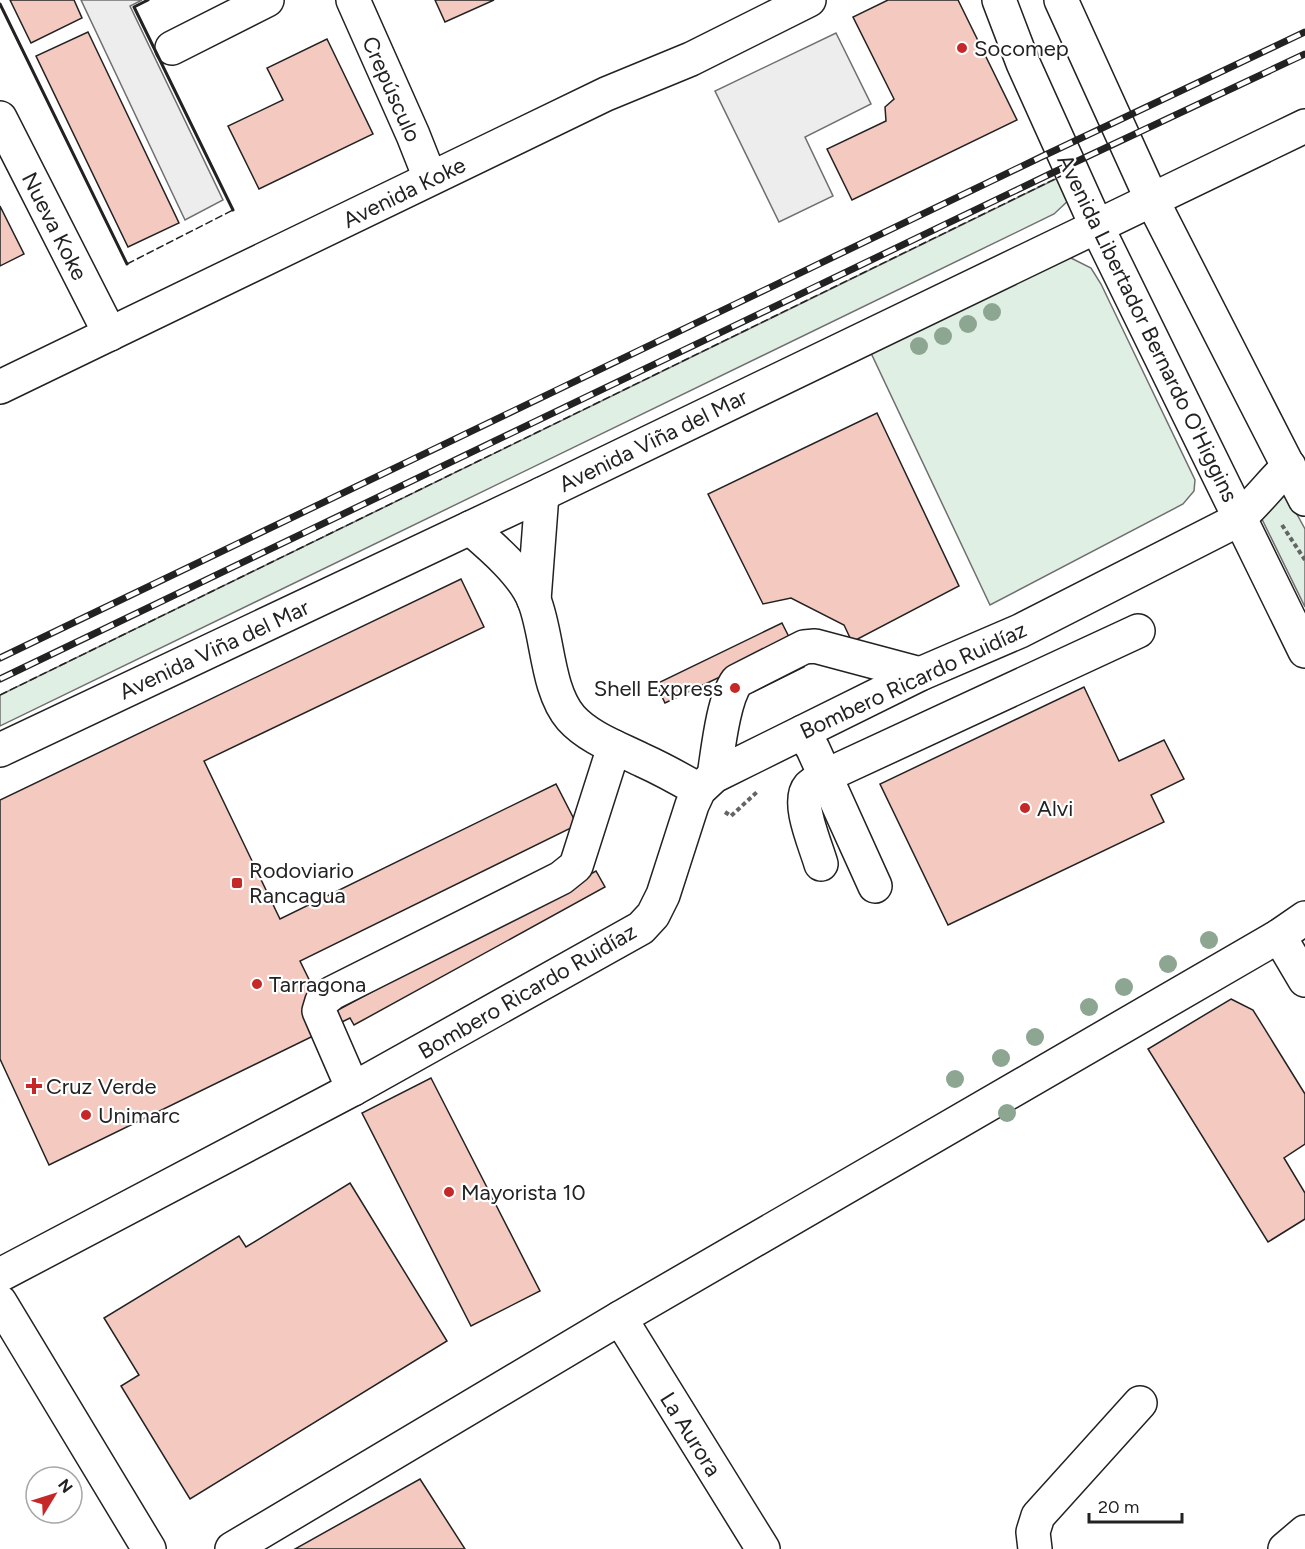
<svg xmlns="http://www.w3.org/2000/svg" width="1305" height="1549" font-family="Figtree,sans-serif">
<rect width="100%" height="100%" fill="#fff"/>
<g fill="#e0efe3" stroke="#6f6f6f" stroke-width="1.5">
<path d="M 1064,175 L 1071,198 L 1054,214 L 0,726 L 0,695 Z"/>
<path d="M 1067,256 L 1091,268 L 1101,284 L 1195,480 L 1194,491 L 1183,504 L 990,605 L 871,353 Z"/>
<path d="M 1281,485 L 1305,529 L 1305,607 L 1256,507 Z"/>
</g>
<g fill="#ededed" stroke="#6f6f6f" stroke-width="1.5">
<path d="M 81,0 L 142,0 L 130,6 L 223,200 L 185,220 Z"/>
<path d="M 836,33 L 871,104 L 805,137 L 833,196 L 779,222 L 715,91 Z"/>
</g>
<g fill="#f3c9c0" stroke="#222" stroke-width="1.5">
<path d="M 10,0 L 74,0 L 82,18 L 31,43 Z"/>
<path d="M 435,0 L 494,0 L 445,22 Z"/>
<path d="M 888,0 L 958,0 L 1017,120 L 852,200 L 827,149 L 886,121 L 885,107 L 894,99 L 853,17 Z"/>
<path d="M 88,32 L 179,223 L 128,247 L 36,56 Z"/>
<path d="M 327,39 L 373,134 L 259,189 L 228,126 L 283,100 L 267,68 Z"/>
<path d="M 0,206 L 24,254 L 0,266 Z"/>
<path d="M 877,413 L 959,586 L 852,642 L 844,625 L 791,598 L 763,604 L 708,494 Z"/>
<path d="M 461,579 L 484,627 L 204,761 L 280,919 L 556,784 L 577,825 L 300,961 L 327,1016 L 596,871 L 605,887 L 354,1025 L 350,1018 L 49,1165 L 0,1059 L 0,800 Z"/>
<path d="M 782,623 L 804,667 L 753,692 L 741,667 L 665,703 L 656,684 Z"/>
<path d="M 1084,687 L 1119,761 L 1164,740 L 1184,779 L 1151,795 L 1164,822 L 948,925 L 880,784 Z"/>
<path d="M 1231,999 L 1253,1010 L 1305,1094 L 1305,1144 L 1284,1158 L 1305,1193 L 1305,1219 L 1268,1242 L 1148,1049 Z"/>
<path d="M 431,1078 L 540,1291 L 471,1326 L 362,1113 Z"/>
<path d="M 350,1183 L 447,1341 L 190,1499 L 121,1386 L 139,1375 L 104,1318 L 239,1236 L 246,1247 Z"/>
<path d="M 420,1479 L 465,1549 L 295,1549 Z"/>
</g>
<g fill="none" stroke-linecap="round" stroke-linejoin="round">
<defs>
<g id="minor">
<path d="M 353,0 L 413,135 L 430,178"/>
<path d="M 172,48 L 267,0"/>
<path d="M 0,118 L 110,334"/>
<path d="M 0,387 L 606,94 L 691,59 L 809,0"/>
<path d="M 470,528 C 491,546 523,573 534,600 C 548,634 546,689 571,718 C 589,738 618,748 642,760 C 662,769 680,779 699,790"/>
<path d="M 534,600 L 542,494"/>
<path d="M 803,732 L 813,749 L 875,886"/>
<path d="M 0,750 L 542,494 L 1305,126"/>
<path d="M 714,776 C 718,751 723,700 737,681 L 804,647 L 815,646 L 920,674"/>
<path d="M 821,864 C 816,846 796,802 809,787 C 813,783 820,779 825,776 L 1138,631"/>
<path d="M 1279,936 L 1305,980"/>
<path d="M 353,1089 L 319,1011 L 322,1001 L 332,993 L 561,878 L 576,866 L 614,747"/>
<path d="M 0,1275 L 353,1089 L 641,928 L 653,915 L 663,895 L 692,805 L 699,790 L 714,776 L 920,674 L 1020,631 L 1230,524 C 1250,512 1270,483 1289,466"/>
<path d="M 0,1302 L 149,1549"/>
<path d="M 620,1318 L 763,1549"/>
<path d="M 232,1549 L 620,1318 L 1279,936 L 1305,918"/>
<path d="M 1035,1549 L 1033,1532 L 1038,1516 L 1140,1403"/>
<path d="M 1285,1549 L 1305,1532"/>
</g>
<g id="major">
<path d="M 999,0 L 1023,63 L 1097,227 L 1305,651"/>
<path d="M 1061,0 L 1152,200 L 1305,499"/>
</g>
</defs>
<use href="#minor" stroke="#222" stroke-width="36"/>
<use href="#major" stroke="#222" stroke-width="36"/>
<g stroke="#646464" stroke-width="4" stroke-dasharray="4.5 3" stroke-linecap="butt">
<path d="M 1282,525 L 1305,560"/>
<path d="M 725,812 L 731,816 L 757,792"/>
</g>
<use href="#minor" stroke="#fff" stroke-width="33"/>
<use href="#major" stroke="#fff" stroke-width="33"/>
<defs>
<g id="rail">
<path d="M 0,658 L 1041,157 L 1305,32"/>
<path d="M 0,679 L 1050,174 L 1305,54"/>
</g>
</defs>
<use href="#rail" stroke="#222" stroke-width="7"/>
<use href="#rail" stroke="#fff" stroke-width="4.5" stroke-dasharray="14" stroke-linecap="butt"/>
<g stroke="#222" stroke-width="1.5" stroke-dasharray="8 3" stroke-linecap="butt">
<path d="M 127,264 L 233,210"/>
<path d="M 0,695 L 1061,176"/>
</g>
<g stroke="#222" stroke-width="3">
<path d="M 148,0 L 134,7 L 233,210"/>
<path d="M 0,4 L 127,264"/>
</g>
</g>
<g fill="#8da692">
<circle cx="992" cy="312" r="9"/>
<circle cx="968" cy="324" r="9"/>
<circle cx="943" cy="336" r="9"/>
<circle cx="919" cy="346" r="9"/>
<circle cx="1209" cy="940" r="9"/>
<circle cx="1168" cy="964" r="9"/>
<circle cx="1124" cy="987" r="9"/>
<circle cx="1089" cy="1007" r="9"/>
<circle cx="1035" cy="1037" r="9"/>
<circle cx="1001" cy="1058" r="9"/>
<circle cx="955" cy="1079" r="9"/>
<circle cx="1007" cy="1113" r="9"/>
</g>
<g fill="#c62828" stroke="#fff" stroke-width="2">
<circle cx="962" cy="48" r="6"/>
<circle cx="735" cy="688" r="6"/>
<circle cx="1025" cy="808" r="6"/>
<rect x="231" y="877" width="12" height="12" rx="3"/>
<circle cx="257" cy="984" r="6"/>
<path d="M31 1077h6v6h6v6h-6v6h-6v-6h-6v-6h6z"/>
<circle cx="86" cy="1115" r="6"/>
<circle cx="449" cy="1192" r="6"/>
</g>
<g text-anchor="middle" stroke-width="4.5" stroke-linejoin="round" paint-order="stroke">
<g font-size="22" fill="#222" stroke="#fff" text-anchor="start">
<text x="974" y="56">Socomep</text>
<text x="723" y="696" text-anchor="end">Shell Express</text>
<text x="1037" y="816">Alvi</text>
<text x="249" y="878">Rodoviario<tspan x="249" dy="25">Rancagua</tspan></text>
<text x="269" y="992">Tarragona</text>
<text x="46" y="1094">Cruz Verde</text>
<text x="98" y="1123">Unimarc</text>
<text x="461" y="1200">Mayorista 10</text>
</g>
<g font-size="22" fill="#222" stroke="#fff">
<text transform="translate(392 89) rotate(66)" y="8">Crepúsculo</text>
<text transform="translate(404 192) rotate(-26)" y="8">Avenida Koke</text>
<text transform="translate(55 226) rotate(63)" y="8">Nueva Koke</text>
<text transform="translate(1148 328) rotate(64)" y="8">Avenida Libertador Bernardo O'Higgins</text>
<text transform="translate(653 440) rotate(-26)" y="8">Avenida Viña del Mar</text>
<text transform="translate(214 649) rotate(-25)" y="8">Avenida Viña del Mar</text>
<text transform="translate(913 680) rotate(-25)" y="8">Bombero Ricardo Ruidíaz</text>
<text transform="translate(527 991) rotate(-30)" y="8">Bombero Ricardo Ruidíaz</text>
<text transform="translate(691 1434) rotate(58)" y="8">La Aurora</text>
</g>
</g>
<g transform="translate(54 1495) rotate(52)"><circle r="28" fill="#ffffff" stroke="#a7a7a7" stroke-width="1.5"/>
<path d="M0-4.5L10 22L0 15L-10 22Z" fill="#c62828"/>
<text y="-9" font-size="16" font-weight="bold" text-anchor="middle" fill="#222222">N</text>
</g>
<path d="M1089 1513v9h93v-9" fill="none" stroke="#222222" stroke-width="3"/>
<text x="1098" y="1513" font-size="18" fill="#222222" stroke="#ffffff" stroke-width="4.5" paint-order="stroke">20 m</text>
</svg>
